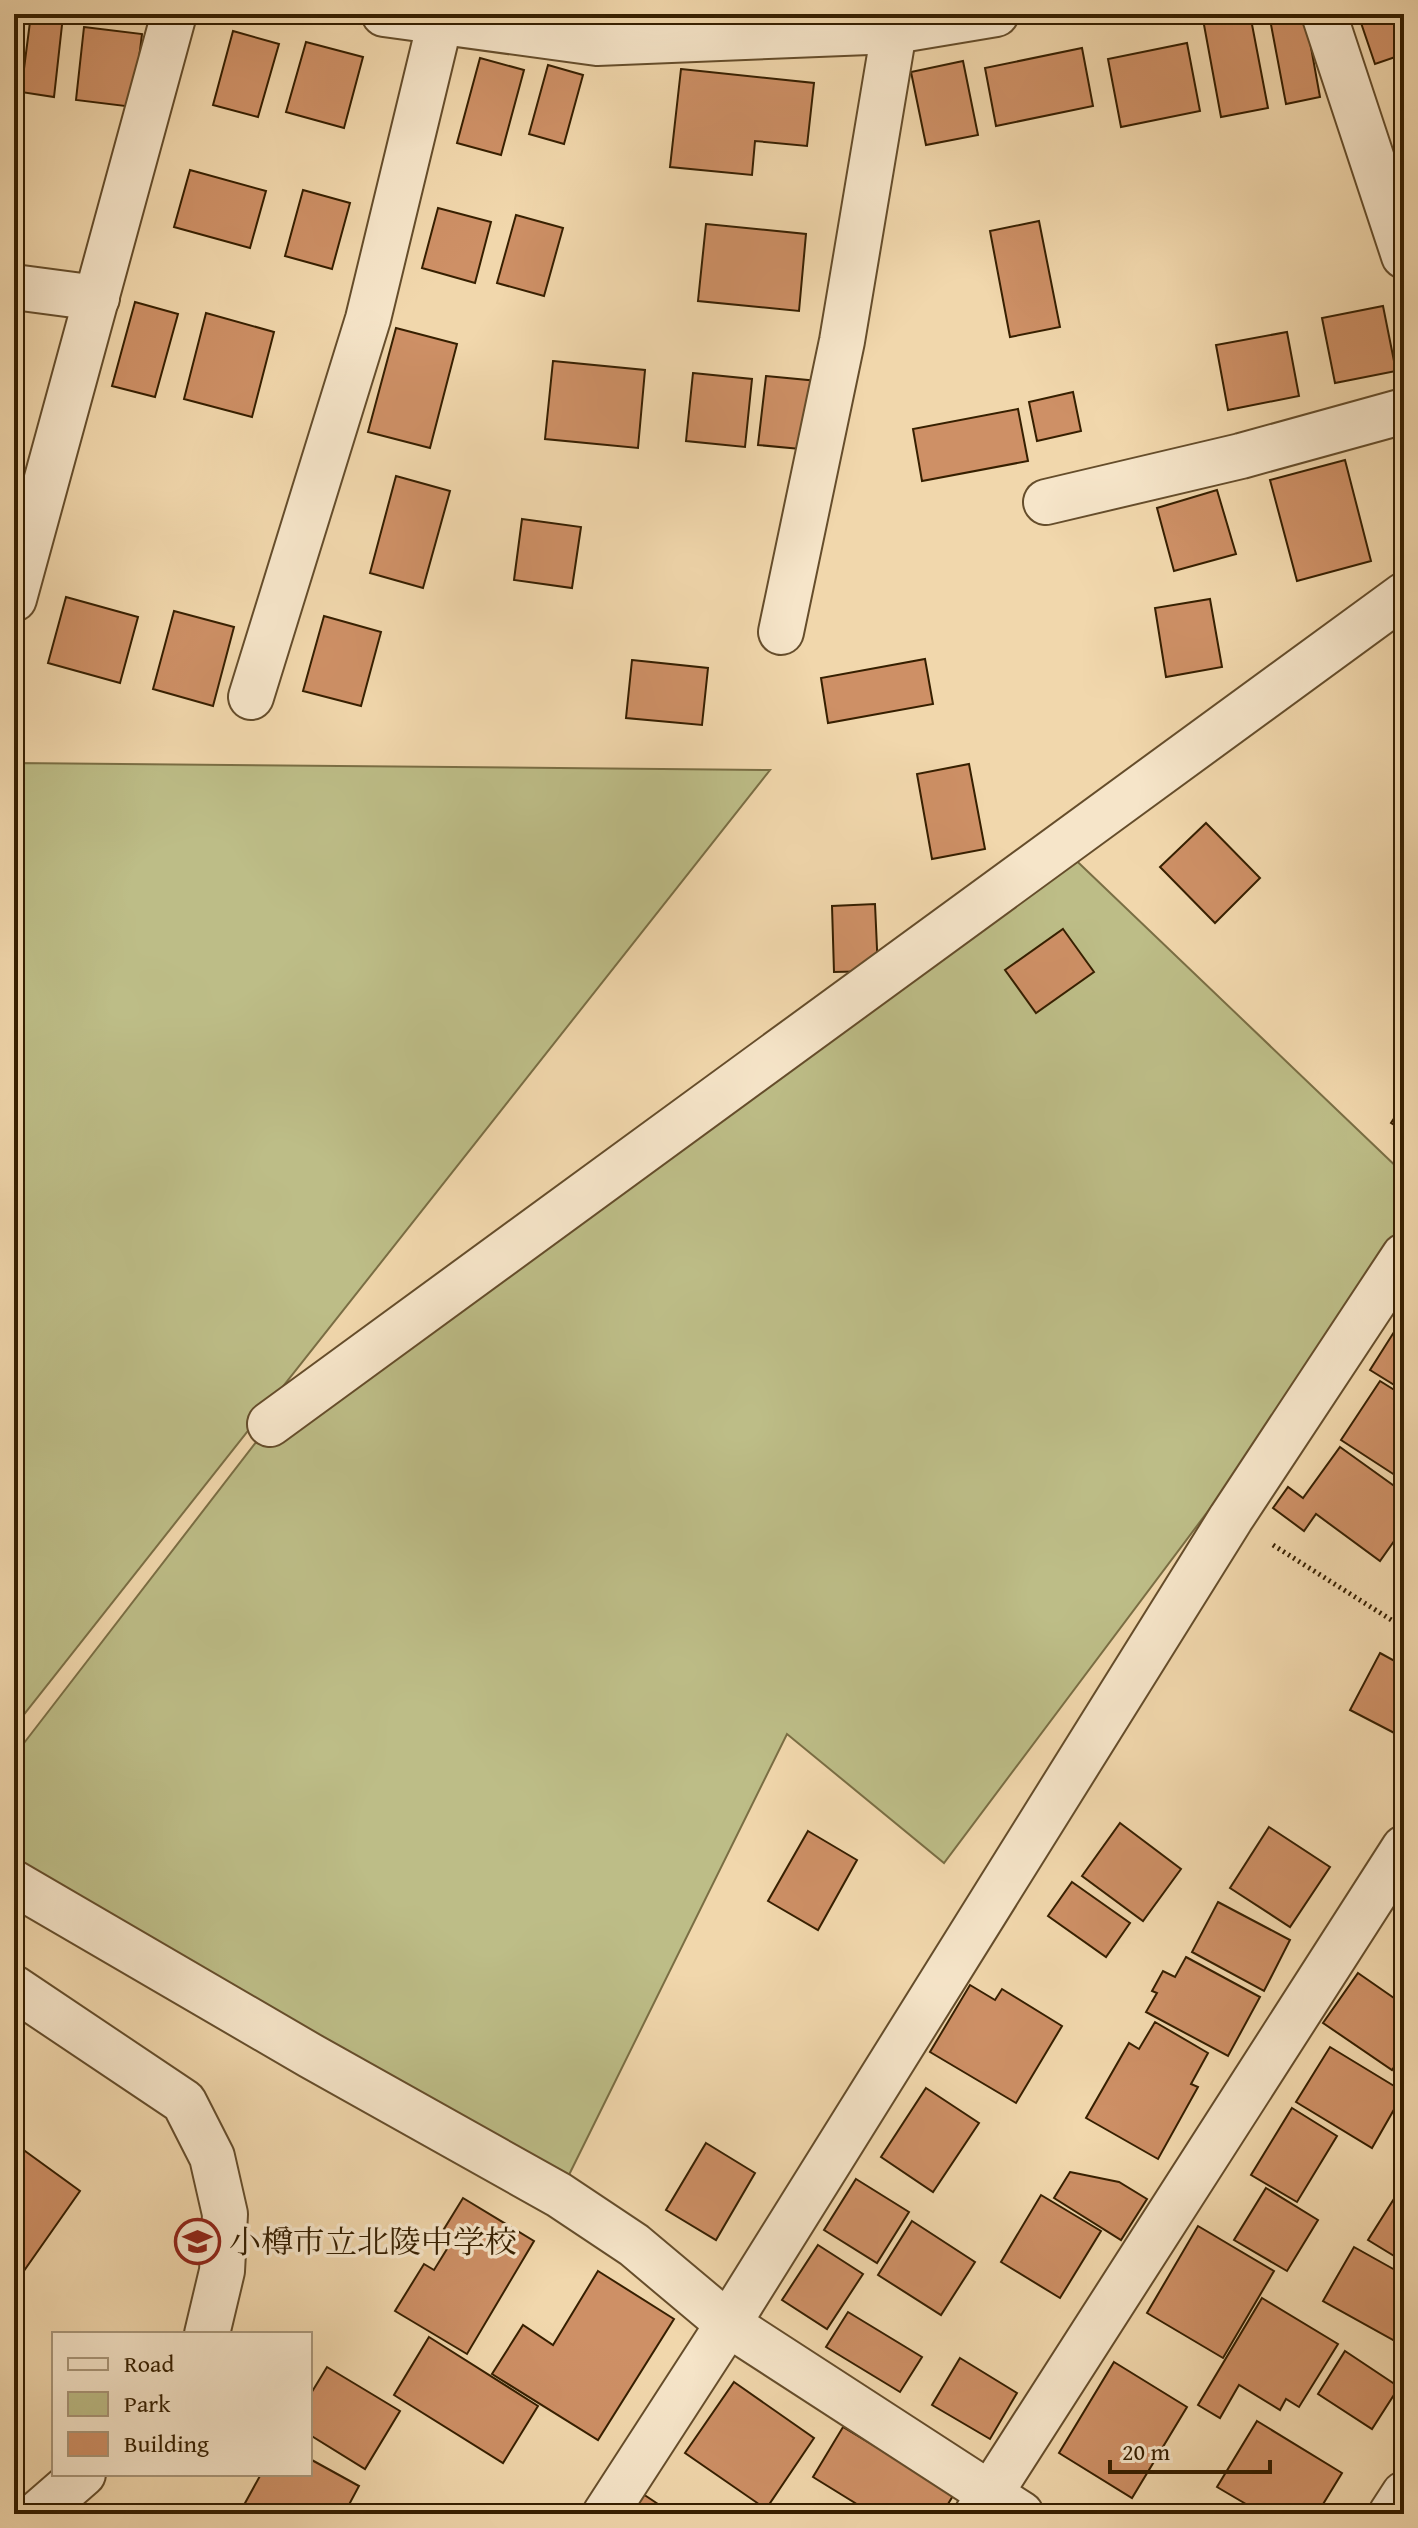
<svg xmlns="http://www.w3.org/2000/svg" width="1418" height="2528" font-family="'Gentium Book Plus','Noto Serif JP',serif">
<rect width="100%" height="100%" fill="#f1d7ac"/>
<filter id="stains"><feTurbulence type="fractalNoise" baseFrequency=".0025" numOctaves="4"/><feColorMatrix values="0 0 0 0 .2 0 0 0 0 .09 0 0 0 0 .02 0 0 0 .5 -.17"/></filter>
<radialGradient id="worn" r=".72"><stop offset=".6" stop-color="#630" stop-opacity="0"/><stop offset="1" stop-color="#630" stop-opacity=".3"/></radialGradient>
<g fill="#bdbd87" stroke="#7a6e44" stroke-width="2">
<path d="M 14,763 L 770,770 L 14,1727 Z"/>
<path d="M 1060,845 L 1404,1174 L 1404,1250 L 944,1863 L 787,1734 L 559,2195 L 14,1883 L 14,1756 L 270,1424 Z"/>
</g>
<g fill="#ce9066" stroke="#361f00" stroke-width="2">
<path d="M 31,14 L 63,16 L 54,97 L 21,92 Z"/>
<path d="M 1202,14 L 1250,14 L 1268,108 L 1221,117 Z"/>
<path d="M 1269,14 L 1305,14 L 1320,97 L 1286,104 Z"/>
<path d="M 1358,14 L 1404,14 L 1404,54 L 1375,64 Z"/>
<path d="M 84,27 L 142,34 L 133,107 L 76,100 Z"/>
<path d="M 233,31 L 279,44 L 258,117 L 213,105 Z"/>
<path d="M 306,42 L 363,57 L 344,128 L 286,112 Z"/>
<path d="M 1187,43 L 1200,111 L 1121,127 L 1108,59 Z"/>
<path d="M 1082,48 L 1093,106 L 996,126 L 985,68 Z"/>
<path d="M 480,58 L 524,70 L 501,155 L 457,143 Z"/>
<path d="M 963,61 L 978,135 L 926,145 L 911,72 Z"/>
<path d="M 548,65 L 583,75 L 564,144 L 529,134 Z"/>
<path d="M 681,69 L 814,83 L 807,146 L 755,141 L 752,175 L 670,167 Z"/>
<path d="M 190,170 L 266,191 L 250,248 L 174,227 Z"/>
<path d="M 303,190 L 350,203 L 332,269 L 285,256 Z"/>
<path d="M 438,208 L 491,222 L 475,283 L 422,268 Z"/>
<path d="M 516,215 L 563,228 L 544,296 L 497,283 Z"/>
<path d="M 1039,221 L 1060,327 L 1010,337 L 990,231 Z"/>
<path d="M 706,224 L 806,234 L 799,311 L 698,301 Z"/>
<path d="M 135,302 L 178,314 L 155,397 L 112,386 Z"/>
<path d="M 1383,306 L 1396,371 L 1335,383 L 1322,318 Z"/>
<path d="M 206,313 L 274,332 L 252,417 L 184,399 Z"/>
<path d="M 396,328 L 457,344 L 430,448 L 368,432 Z"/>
<path d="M 1287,332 L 1299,396 L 1228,410 L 1216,345 Z"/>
<path d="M 553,361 L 645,370 L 638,448 L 545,439 Z"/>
<path d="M 693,373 L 752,379 L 745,447 L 686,441 Z"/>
<path d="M 766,376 L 818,381 L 811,450 L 758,445 Z"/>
<path d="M 1073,392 L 1081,431 L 1037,441 L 1029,402 Z"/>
<path d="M 1018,409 L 1028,461 L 922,481 L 913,429 Z"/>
<path d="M 1345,460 L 1371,561 L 1297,581 L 1270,480 Z"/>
<path d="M 396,476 L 450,491 L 423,588 L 370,573 Z"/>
<path d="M 1217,490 L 1236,554 L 1174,571 L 1157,508 Z"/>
<path d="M 522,519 L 581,527 L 572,588 L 514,580 Z"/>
<path d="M 66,597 L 138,617 L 120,683 L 48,663 Z"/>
<path d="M 1210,599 L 1222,667 L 1166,677 L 1155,608 Z"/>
<path d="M 174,611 L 234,627 L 213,706 L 153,689 Z"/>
<path d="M 324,616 L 381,632 L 361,706 L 303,691 Z"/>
<path d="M 925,659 L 933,704 L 828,723 L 821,678 Z"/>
<path d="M 632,660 L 708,668 L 702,725 L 626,718 Z"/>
<path d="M 969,764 L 985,849 L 932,859 L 917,774 Z"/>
<path d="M 1206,823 L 1260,878 L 1215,923 L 1160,867 Z"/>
<path d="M 875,904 L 878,971 L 834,972 L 832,906 Z"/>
<path d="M 1063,929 L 1094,972 L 1036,1013 L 1005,970 Z"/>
<path d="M 1404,1103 L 1404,1131 L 1391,1123 Z"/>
<path d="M 1394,1332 L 1404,1338 L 1404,1391 L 1370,1370 Z"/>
<path d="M 1380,1381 L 1404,1396 L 1404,1481 L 1341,1440 Z"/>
<path d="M 1340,1447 L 1404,1493 L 1404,1527 L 1380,1561 L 1316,1514 L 1304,1531 L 1273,1508 L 1288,1487 L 1303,1498 Z"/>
<path d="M 1380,1653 L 1404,1666 L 1404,1738 L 1350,1710 Z"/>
<path d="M 1120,1823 L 1181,1869 L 1143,1921 L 1082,1876 Z"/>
<path d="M 1269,1827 L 1330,1867 L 1290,1927 L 1230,1888 Z"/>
<path d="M 808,1831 L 857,1860 L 818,1930 L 768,1901 Z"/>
<path d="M 1072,1882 L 1130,1923 L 1106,1957 L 1048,1916 Z"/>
<path d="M 1218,1902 L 1290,1940 L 1264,1991 L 1192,1952 Z"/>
<path d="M 1186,1957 L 1260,1997 L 1228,2056 L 1146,2012 L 1157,1993 L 1152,1991 L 1163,1971 L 1175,1977 Z"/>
<path d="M 1358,1973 L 1404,2005 L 1404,2053 L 1392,2070 L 1323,2023 Z"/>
<path d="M 970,1985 L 995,2000 L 1002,1989 L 1062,2026 L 1016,2103 L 930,2052 Z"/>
<path d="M 1155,2022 L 1208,2053 L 1191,2084 L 1198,2087 L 1158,2159 L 1086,2118 L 1129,2043 L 1139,2049 Z"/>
<path d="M 1330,2047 L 1404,2092 L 1372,2148 L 1296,2102 Z"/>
<path d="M 926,2088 L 979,2123 L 933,2192 L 881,2157 Z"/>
<path d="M 1292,2108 L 1337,2136 L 1297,2202 L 1251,2175 Z"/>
<path d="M 14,2143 L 80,2191 L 14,2285 Z"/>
<path d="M 706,2143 L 755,2173 L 716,2240 L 666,2210 Z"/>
<path d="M 1070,2172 L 1119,2182 L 1147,2199 L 1121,2240 L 1054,2198 Z"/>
<path d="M 856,2179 L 909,2212 L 877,2263 L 824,2230 Z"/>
<path d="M 1404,2183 L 1404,2262 L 1368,2240 Z"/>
<path d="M 1266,2188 L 1318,2220 L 1287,2271 L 1234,2240 Z"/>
<path d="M 1041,2195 L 1101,2231 L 1060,2298 L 1001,2262 Z"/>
<path d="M 463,2198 L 534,2241 L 467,2354 L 395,2311 L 424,2264 L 434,2270 L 455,2236 L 444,2229 Z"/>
<path d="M 912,2221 L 975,2262 L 941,2315 L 878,2275 Z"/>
<path d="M 1198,2226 L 1274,2271 L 1223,2358 L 1147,2313 Z"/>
<path d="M 818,2245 L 863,2274 L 827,2329 L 782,2300 Z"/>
<path d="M 1354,2247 L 1404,2275 L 1404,2346 L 1323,2301 Z"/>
<path d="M 598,2271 L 674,2319 L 598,2440 L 492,2374 L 523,2325 L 553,2345 Z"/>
<path d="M 1262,2298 L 1338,2344 L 1299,2407 L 1286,2399 L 1280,2410 L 1239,2385 L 1220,2418 L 1198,2405 Z"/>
<path d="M 848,2312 L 922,2357 L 900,2392 L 826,2347 Z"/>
<path d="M 429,2337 L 538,2406 L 503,2463 L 394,2395 Z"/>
<path d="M 1345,2351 L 1399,2387 L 1372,2429 L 1318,2394 Z"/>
<path d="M 960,2358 L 1017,2393 L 990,2439 L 932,2405 Z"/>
<path d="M 1114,2362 L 1187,2407 L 1132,2498 L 1059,2453 Z"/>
<path d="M 327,2367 L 400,2411 L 365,2469 L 310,2435 L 310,2395 Z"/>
<path d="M 734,2382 L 814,2438 L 766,2509 L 685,2453 Z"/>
<path d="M 1257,2421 L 1342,2473 L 1317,2514 L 1263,2514 L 1217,2487 Z"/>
<path d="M 843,2427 L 954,2494 L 942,2514 L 873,2514 L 813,2477 Z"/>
<path d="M 310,2459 L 359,2486 L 344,2514 L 259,2514 L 244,2505 L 261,2474 L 310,2474 Z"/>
<path d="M 643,2494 L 670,2512 L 669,2514 L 631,2513 Z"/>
</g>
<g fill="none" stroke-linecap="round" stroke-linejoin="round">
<defs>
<g id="minor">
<path d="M 384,14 L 597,43 L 894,31 L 996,14"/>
<path d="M 1324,14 L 1404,256"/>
<path d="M 14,287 L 97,298"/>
<path d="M 1046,502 L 1241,456 L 1404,411"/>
<path d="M 14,599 L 174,14"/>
<path d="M 781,632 L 842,341 L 894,31"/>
<path d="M 251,697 L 368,319 L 440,22"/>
<path d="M 270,1424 L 1404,595"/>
<path d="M 14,1883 L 311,2056 L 559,2195 L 634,2245 L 728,2324 L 1021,2514"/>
<path d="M 14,1988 L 184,2102 L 212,2157 L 225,2214 L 222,2271 L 207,2334"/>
<path d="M 37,2514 L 83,2474"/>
<path d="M 605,2514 L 728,2324 L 1231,1518 L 1404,1256"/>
<path d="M 977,2514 L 1404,1848"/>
<path d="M 1391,2514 L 1404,2494"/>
</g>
</defs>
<use href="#minor" stroke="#654d2b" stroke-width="48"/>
<path stroke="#361f00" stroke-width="5" stroke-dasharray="2 4" stroke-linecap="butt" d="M 1273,1545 L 1404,1628"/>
<use href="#minor" stroke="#f6e5c9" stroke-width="44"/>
</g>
<defs>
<symbol id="school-ring" viewBox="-11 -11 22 22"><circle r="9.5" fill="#f6e5c9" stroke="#8f2418" stroke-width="1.5"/><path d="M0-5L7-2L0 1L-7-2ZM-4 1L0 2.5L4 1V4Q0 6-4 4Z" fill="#8f2418"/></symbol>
</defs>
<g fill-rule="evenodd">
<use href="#school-ring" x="172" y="2216" width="51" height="51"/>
</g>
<g text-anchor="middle" stroke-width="7" stroke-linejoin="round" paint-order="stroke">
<g font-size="32" fill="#361f00" stroke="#f6e5c9" text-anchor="start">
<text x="229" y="2253">小樽市立北陵中学校</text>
</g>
</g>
<rect width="1418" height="2528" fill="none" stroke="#f1d7ac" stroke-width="48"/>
<rect x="16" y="16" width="1386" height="2496" fill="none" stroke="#361f00" stroke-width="4"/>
<rect x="24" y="24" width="1370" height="2480" fill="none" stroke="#361f00" stroke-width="2"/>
<rect x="52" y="2332" width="260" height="144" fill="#f6e5c9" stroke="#a99679" stroke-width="2"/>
<rect x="68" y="2358" width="40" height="12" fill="#f6e5c9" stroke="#a99679" stroke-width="2"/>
<text x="124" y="2372" font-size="24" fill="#361f00">Road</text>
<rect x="68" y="2392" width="40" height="24" fill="#bdbd87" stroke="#a99679" stroke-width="2"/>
<text x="124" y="2412" font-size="24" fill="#361f00">Park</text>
<rect x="68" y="2432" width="40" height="24" fill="#ce9066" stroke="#a99679" stroke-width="2"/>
<text x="124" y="2452" font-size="24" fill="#361f00">Building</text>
<path d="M1110 2460v12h160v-12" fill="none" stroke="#361f00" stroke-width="4"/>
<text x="1122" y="2460" font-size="24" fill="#361f00" stroke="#f6e5c9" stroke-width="6" paint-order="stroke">20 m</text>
<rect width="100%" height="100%" filter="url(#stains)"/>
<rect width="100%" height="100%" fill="url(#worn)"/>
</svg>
